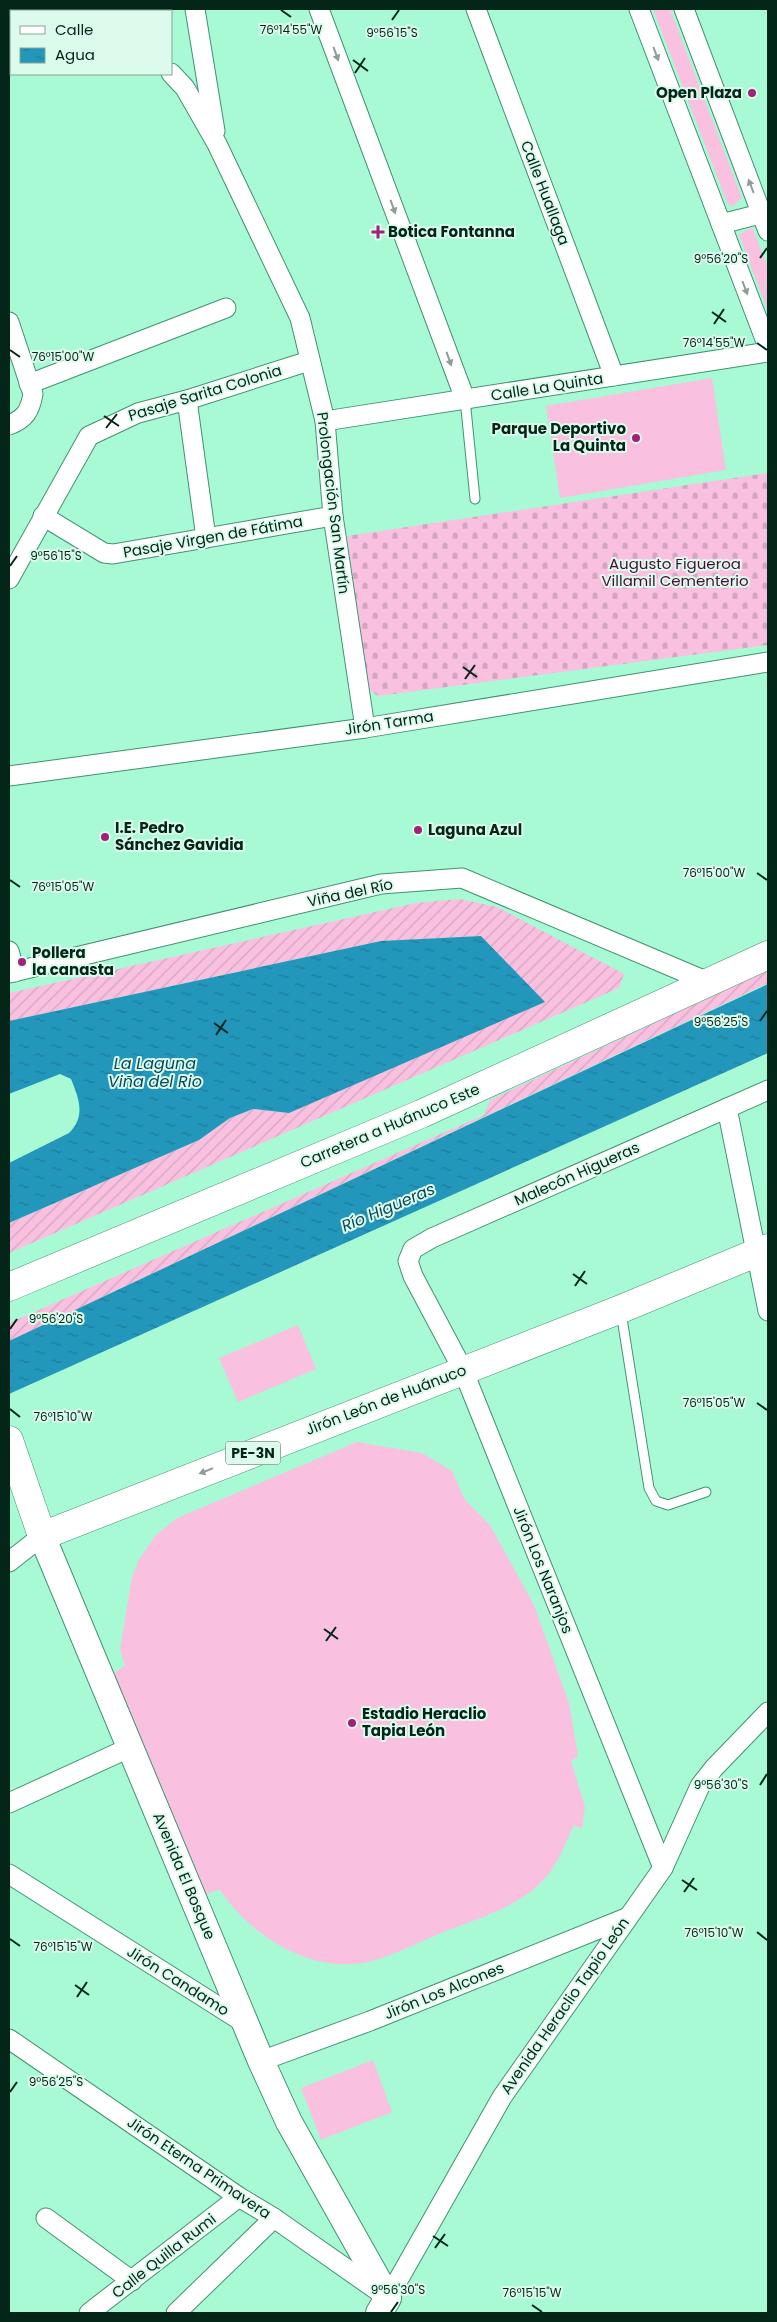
<svg xmlns="http://www.w3.org/2000/svg" width="777" height="2322" font-family="Poppins,sans-serif">
<defs>
<pattern id="cemetery-stones" width="16" height="16" patternUnits="userSpaceOnUse" patternTransform="scale(1.25)"><rect width="16" height="16" fill="#f9c0e0"/><path d="M2 7V4a2 2 0 0 1 4 0v3zM10 15v-3a2 2 0 0 1 4 0v3z" fill="#d4a5c0"/></pattern>
<pattern id="garden-furrows" width="10" height="10" patternUnits="userSpaceOnUse" patternTransform="scale(1.25)"><rect width="10" height="10" fill="#f9c0e0"/><path d="M-1 1l2-2M0 10L10 0M9 11l2-2" fill="none" stroke="#d4a5c0"/></pattern>
<pattern id="water-ripples" width="26" height="14" patternUnits="userSpaceOnUse" patternTransform="scale(1.25)"><rect width="26" height="14" fill="#2397bb"/><path d="M2 4q2-2 4 0t4 0M15 11q2-2 4 0t4 0" fill="none" stroke="#1c7b97"/></pattern>
</defs>
<rect width="100%" height="100%" fill="#a8fad5"/>
<g fill="#f9c0e0">
<path d="M 653,9 L 670,9 L 742,198 L 733,206 L 728,205 Z"/>
<path d="M 748,229 L 753,229 L 768,268 L 768,311 L 739,235 Z"/>
<path d="M 712,378 L 726,470 L 560,498 L 546,406 Z"/>
<path d="M 298,1325 L 316,1369 L 238,1402 L 219,1358 Z"/>
<path d="M 357,1442 L 422,1453 L 452,1471 L 465,1500 L 490,1525 L 534,1605 L 569,1703 L 578,1756 L 571,1761 L 585,1807 L 582,1829 L 574,1825 C 567,1839 562,1854 554,1866 C 531,1905 478,1918 439,1934 C 417,1943 394,1955 372,1961 C 313,1976 252,1937 220,1890 L 201,1895 L 112,1674 L 125,1666 L 120,1649 L 132,1577 L 140,1558 L 156,1535 L 177,1518 Z"/>
<path d="M 373,2060 L 392,2112 L 321,2140 L 301,2088 Z"/>
</g>
<path fill="url(#cemetery-stones)" d="M 768,473 L 768,645 L 378,696 L 368,689 L 347,536 Z"/>
<g fill="url(#garden-furrows)">
<path d="M 460,899 L 497,907 L 624,974 L 619,988 L 9,1253 L 9,1223 L 199,1140 L 230,1118 L 253,1109 L 289,1113 L 481,936 L 381,941 L 9,1021 L 9,993 L 416,903 Z"/>
<path d="M 768,970 L 768,983 L 9,1341 L 9,1323 L 484,1115 L 490,1100 Z"/>
</g>
<g fill="url(#water-ripples)">
<path d="M 481,936 L 545,1002 L 289,1113 L 253,1109 L 230,1118 L 199,1140 L 9,1223 L 9,1163 L 69,1133 C 86,1116 79,1099 71,1079 L 60,1074 L 9,1094 L 9,1021 L 381,941 Z"/>
<path d="M 768,984 L 768,1053 L 9,1394 L 9,1341 Z"/>
</g>
<g fill="none" stroke-linecap="round" stroke-linejoin="round">
<defs>
<g id="lane">
<path d="M 465,399 L 475,499"/>
<path d="M 621,1312 L 649,1488 L 656,1501 L 668,1505 L 706,1492"/>
</g>
<g id="street">
<path d="M 114,9 L 116,11"/>
<path d="M 195,9 L 215,131"/>
<path d="M 319,9 L 465,399"/>
<path d="M 476,9 L 614,376"/>
<path d="M 639,9 L 765,339 L 768,340"/>
<path d="M 684,9 L 768,231"/>
<path d="M 171,73 L 185,88 L 217,144 L 300,318 L 325,421 L 333,516 L 365,728"/>
<path d="M 721,224 L 768,212"/>
<path d="M 9,322 L 33,394 C 30,411 25,419 9,425"/>
<path d="M 29,384 L 226,308"/>
<path d="M 187,400 L 206,538"/>
<path d="M 325,421 L 768,352"/>
<path d="M 43,516 L 104,553 L 113,554 L 333,516"/>
<path d="M 9,579 L 89,436 L 138,413 L 187,400 L 309,361"/>
<path d="M 9,776 L 365,728 L 768,662"/>
<path d="M 9,951 L 15,972"/>
<path d="M 9,973 L 381,884 L 462,878 L 708,982"/>
<path d="M 727,1108 L 768,1311"/>
<path d="M 9,1562 L 42,1536"/>
<path d="M 9,1803 L 131,1747"/>
<path d="M 663,1868 L 463,1370 L 413,1276 L 408,1261 L 413,1249 L 432,1238 L 768,1090"/>
<path d="M 9,1874 L 246,2024"/>
<path d="M 9,2039 L 239,2197 L 274,2218 L 388,2298 L 502,2097 L 663,1868 L 700,1786 L 714,1768 L 768,1712"/>
<path d="M 261,2061 L 370,2021 L 626,1918"/>
<path d="M 46,2218 L 132,2281"/>
<path d="M 89,2313 L 239,2197"/>
<path d="M 176,2313 L 274,2218"/>
</g>
<path id="secondary" d="M 42,1536 L 261,2061 L 289,2122 L 388,2298 L 379,2313"/>
<path id="primary" d="M 9,1287 L 421,1114 L 768,955"/>
<path id="highway" d="M 9,1440 L 42,1536 L 621,1309 L 768,1248"/>
</defs>
<use href="#lane" stroke="#409271" stroke-width="11"/>
<use href="#street" stroke="#409271" stroke-width="21"/>
<use href="#secondary" stroke="#409271" stroke-width="28"/>
<use href="#primary" stroke="#409271" stroke-width="29"/>
<use href="#highway" stroke="#409271" stroke-width="29"/>
<use href="#lane" stroke="#fff" stroke-width="9"/>
<use href="#street" stroke="#fff" stroke-width="19"/>
<use href="#secondary" stroke="#fff" stroke-width="26"/>
<use href="#primary" stroke="#fff" stroke-width="28"/>
<use href="#highway" stroke="#fff" stroke-width="28"/>
</g>
<defs><path id="oneway-solid" d="M-6-.8H1V-3.2L6.5 0L1 3.2V.8H-6Z" transform="scale(1.25)"/></defs>
<g fill="#8e9d98">
<use href="#oneway-solid" transform="translate(336 54) rotate(70)"/>
<use href="#oneway-solid" transform="translate(656 54) rotate(69)"/>
<use href="#oneway-solid" transform="translate(751 186) rotate(-111)"/>
<use href="#oneway-solid" transform="translate(393 207) rotate(70)"/>
<use href="#oneway-solid" transform="translate(745 288) rotate(69)"/>
<use href="#oneway-solid" transform="translate(449 359) rotate(70)"/>
<use href="#oneway-solid" transform="translate(206 1471) rotate(158)"/>
</g>
<path fill="none" stroke="#032619" stroke-width="2" d="M 281,10 L 291,17M 392,20 L 399,10M 353,60 L 368,71M 355,73 L 365,58M 760,258 L 767,248M 712,312 L 726,322M 714,324 L 724,309M 757,343 L 767,350M 10,350 L 20,357M 104,416 L 119,426M 106,428 L 117,414M 10,566 L 17,556M 463,667 L 477,677M 465,679 L 475,665M 757,873 L 767,880M 10,880 L 20,887M 760,1021 L 767,1011M 214,1023 L 228,1033M 216,1035 L 226,1020M 573,1274 L 587,1284M 575,1286 L 585,1271M 10,1329 L 17,1319M 757,1403 L 767,1410M 10,1409 L 20,1417M 324,1629 L 338,1639M 326,1641 L 336,1627M 760,1785 L 767,1774M 682,1880 L 697,1890M 684,1892 L 694,1878M 757,1932 L 767,1940M 10,1939 L 20,1946M 75,1985 L 89,1995M 77,1997 L 87,1982M 10,2092 L 17,2082M 433,2236 L 448,2246M 435,2248 L 445,2234M 532,2305 L 542,2312M 391,2312 L 398,2302"/>
<g fill="#9f2277" stroke="#dcfbec" stroke-width="2">
<circle cx="752" cy="93" r="5"/>
<path d="M375.5 224.5h5v5h5v5h-5v5h-5v-5h-5v-5h5z"/>
<circle cx="636" cy="438" r="5"/>
<circle cx="418" cy="830" r="5"/>
<circle cx="105" cy="837" r="5"/>
<circle cx="22" cy="962" r="5"/>
<circle cx="352" cy="1723" r="5"/>
</g>
<g text-anchor="middle" stroke-width="4" stroke-linejoin="round" paint-order="stroke">
<rect fill="#dcfbec" stroke="#446658" stroke-width="1" x="225.5" y="1441.5" width="55" height="23" rx="4"/>
<g font-size="14" font-weight="bold" fill="#032619">
<text x="253" y="1458">PE-3N</text>
</g>
<g font-size="15" font-weight="bold" fill="#032619" stroke="#dcfbec" text-anchor="start">
<text x="742" y="98" text-anchor="end">Open Plaza</text>
<text x="388" y="237">Botica Fontanna</text>
<text x="626" y="434" text-anchor="end">Parque Deportivo<tspan x="626" dy="17">La Quinta</tspan></text>
<text x="115" y="833">I.E. Pedro<tspan x="115" dy="17">Sánchez Gavidia</tspan></text>
<text x="428" y="835">Laguna Azul</text>
<text x="32" y="958">Pollera<tspan x="32" dy="17">la canasta</tspan></text>
<text x="362" y="1719">Estadio Heraclio<tspan x="362" dy="17">Tapia León</tspan></text>
</g>
<g font-size="15" fill="#032619" stroke="#dcfbec">
<text transform="translate(545 193) rotate(69)" y="5">Calle Huallaga</text>
<text transform="translate(547 387) rotate(-9)" y="5">Calle La Quinta</text>
<text transform="translate(205 393) rotate(-17)" y="5">Pasaje Sarita Colonia</text>
<text transform="translate(333 503) rotate(83)" y="5">Prolongación San Martín</text>
<text transform="translate(213 537) rotate(-10)" y="5">Pasaje Virgen de Fátima</text>
<text transform="translate(389 723) rotate(-9)" y="5">Jirón Tarma</text>
<text transform="translate(350 893) rotate(-12)" y="5">Viña del Río</text>
<text transform="translate(390 1126) rotate(-23)" y="5">Carretera a Huánuco Este</text>
<text transform="translate(577 1174) rotate(-24)" y="5">Malecón Higueras</text>
<text transform="translate(386 1400) rotate(-21)" y="5">Jirón León de Huánuco</text>
<text transform="translate(543 1570) rotate(68)" y="5">Jirón Los Naranjos</text>
<text transform="translate(184 1876) rotate(67)" y="5">Avenida El Bosque</text>
<text transform="translate(178 1981) rotate(32)" y="5">Jirón Candamo</text>
<text transform="translate(444 1991) rotate(-22)" y="5">Jirón Los Alcones</text>
<text transform="translate(565 2006) rotate(-55)" y="5">Avenida Heraclio Tapio León</text>
<text transform="translate(199 2168) rotate(34)" y="5">Jirón Eterna Primavera</text>
<text transform="translate(164 2256) rotate(-38)" y="5">Calle Quilla Rumi</text>
</g>
<g font-size="15" fill="#490d35" stroke="#dcfbec">
<text x="675" y="569">Augusto Figueroa<tspan x="675" dy="17">Villamil Cementerio</tspan></text>
</g>
<g font-size="16" font-style="italic" fill="#07485b" stroke="#dcfbec">
<text x="155" y="1069">La Laguna<tspan x="155" dy="18">Viña del Rio</tspan></text>
<text transform="translate(388 1207) rotate(-23)" y="6">Río Higueras</text>
</g>
</g>
<g font-size="12" text-anchor="middle" fill="#032619" stroke="#dcfbec" stroke-width="4" stroke-linejoin="round" paint-order="stroke">
<text x="291" y="34">76°14'55"W</text>
<text x="392" y="37">9°56'15"S</text>
<text x="721" y="263">9°56'20"S</text>
<text x="714" y="347">76°14'55"W</text>
<text x="63" y="361">76°15'00"W</text>
<text x="56" y="560">9°56'15"S</text>
<text x="714" y="877">76°15'00"W</text>
<text x="63" y="891">76°15'05"W</text>
<text x="721" y="1026">9°56'25"S</text>
<text x="56" y="1323">9°56'20"S</text>
<text x="714" y="1407">76°15'05"W</text>
<text x="63" y="1421">76°15'10"W</text>
<text x="721" y="1789">9°56'30"S</text>
<text x="714" y="1937">76°15'10"W</text>
<text x="63" y="1951">76°15'15"W</text>
<text x="56" y="2086">9°56'25"S</text>
<text x="398" y="2294">9°56'30"S</text>
<text x="532" y="2297">76°15'15"W</text>
</g>
<rect width="777" height="2322" fill="none" stroke="#032619" stroke-width="20"/>
<rect x="10" y="10" width="162" height="65" fill="#dcfbec" stroke="#85a698"/>
<rect x="20" y="26" width="25" height="8" fill="#ffffff" stroke="#85a698"/>
<text x="55" y="35" font-size="15" fill="#032619">Calle</text>
<rect x="20" y="48" width="25" height="15" fill="url(#water-ripples)" stroke="#85a698"/>
<text x="55" y="60" font-size="15" fill="#032619">Agua</text>
</svg>
